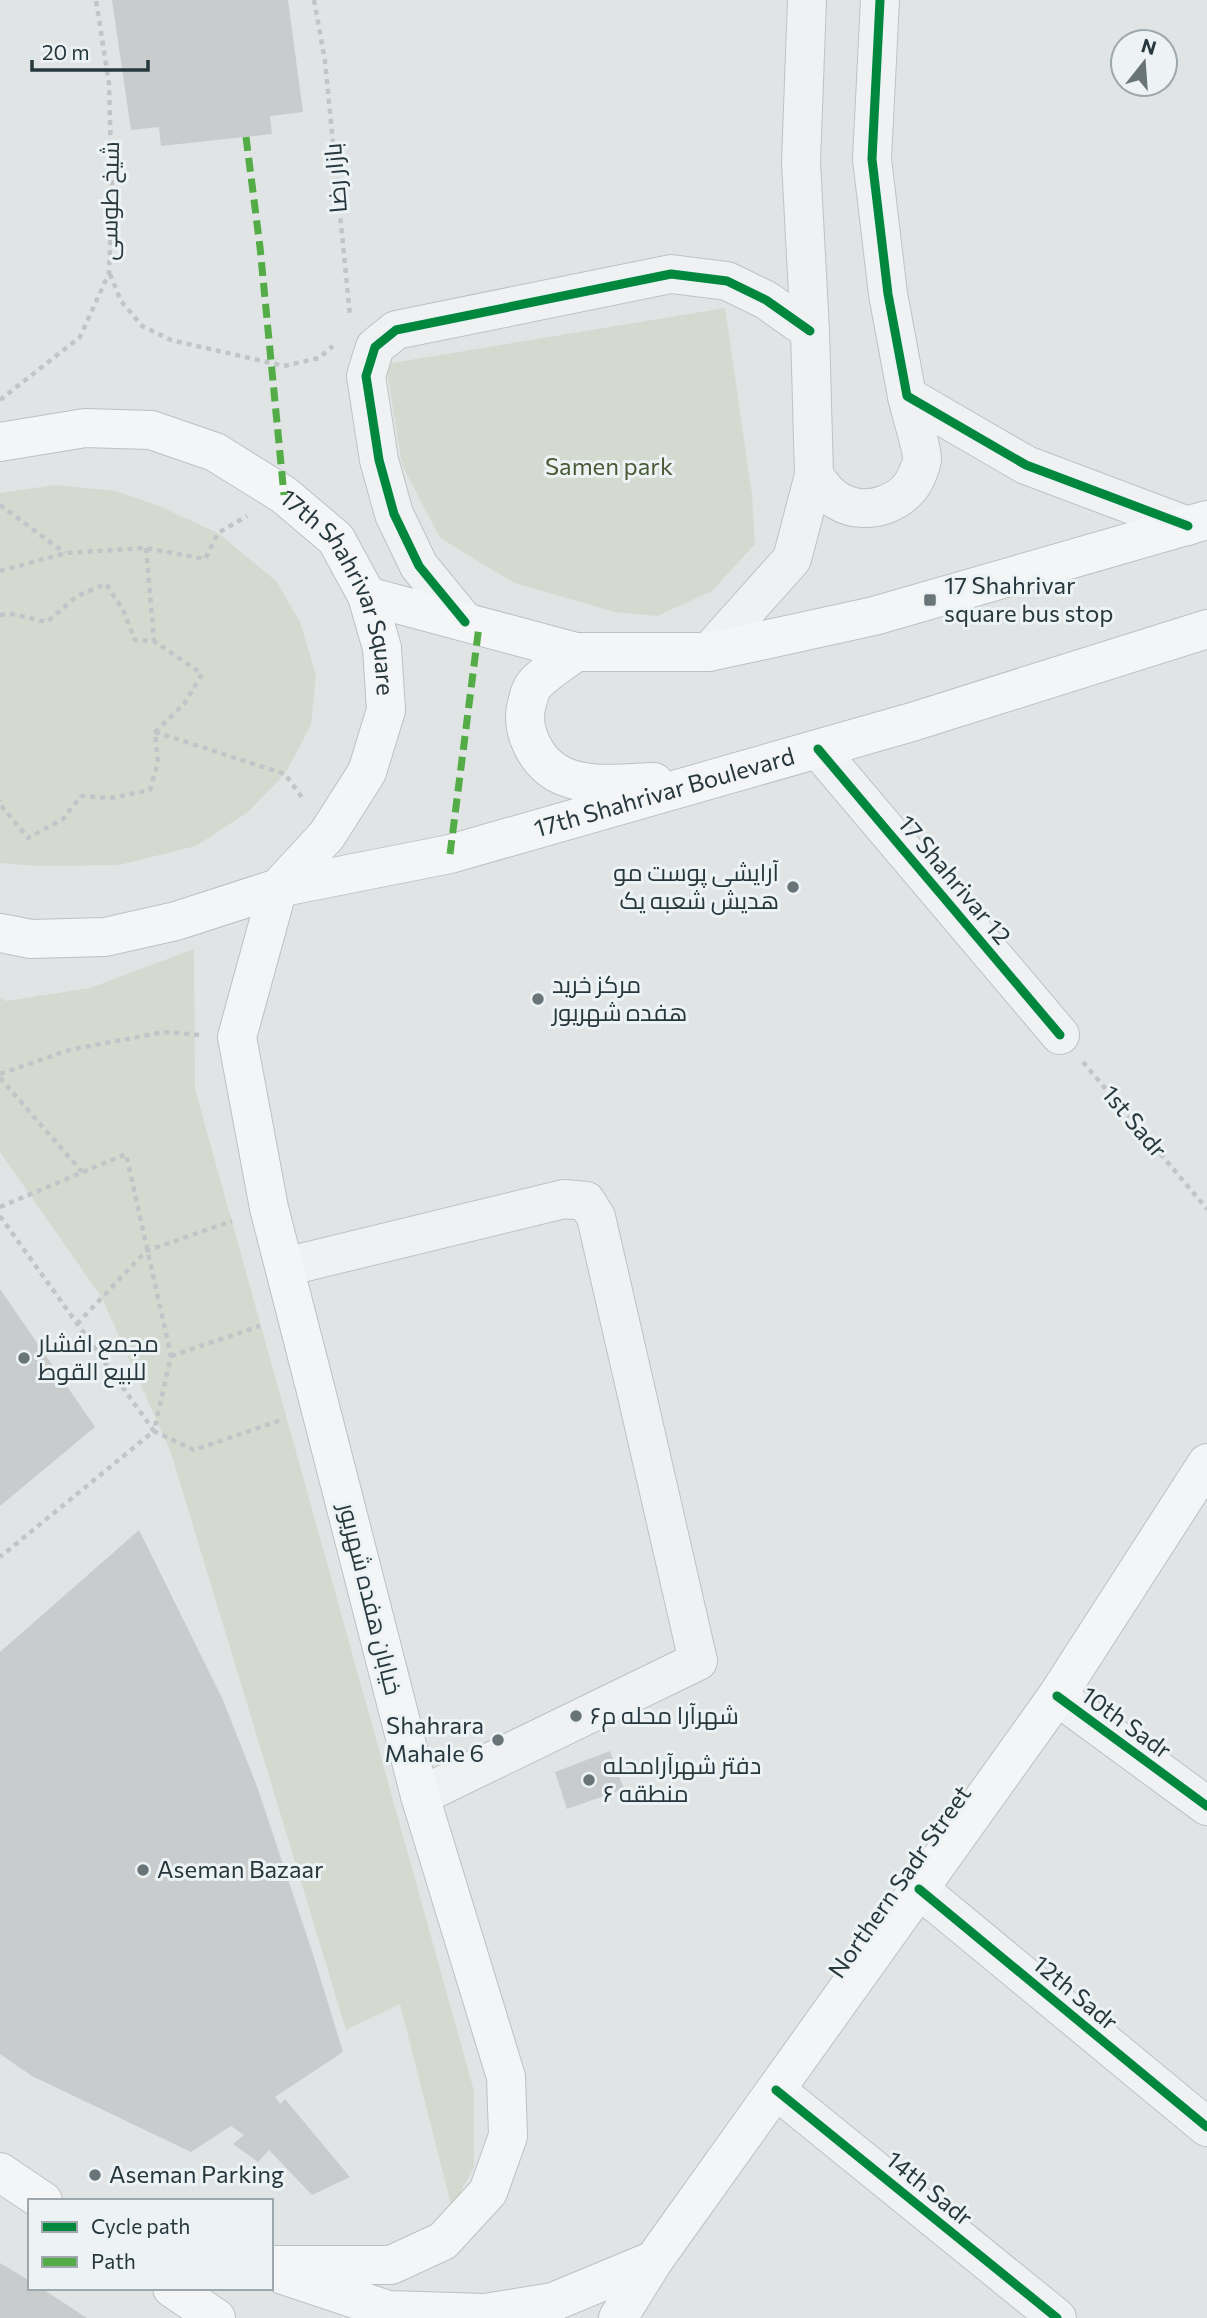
<svg xmlns="http://www.w3.org/2000/svg" width="1207" height="2318" font-family="Commissioner,Cairo,sans-serif">
<rect width="100%" height="100%" fill="#e0e4e5"/>
<g fill="#d4dad0">
<path d="M 725,308 L 752,494 L 755,544 L 712,591 L 657,616 L 615,612 L 514,583 L 440,538 L 402,465 L 386,364 Z"/>
<path d="M 55,485 L 116,491 L 159,506 L 218,533 L 276,581 L 300,622 L 316,675 L 311,725 L 285,774 L 248,812 L 196,846 L 119,865 L 37,866 L 0,863 L 0,493 Z"/>
<path d="M 194,949 L 195,1089 L 474,2091 L 474,2167 L 452,2208 L 400,2004 L 346,2030 L 171,1453 L 102,1298 L 0,1152 L 0,998 L 6,1001 L 90,988 Z"/>
</g>
<g fill="#c8cccd">
<path d="M 112,0 L 288,0 L 303,112 L 270,116 L 272,134 L 161,146 L 159,127 L 131,130 Z"/>
<path d="M 0,1289 L 95,1427 L 0,1506 Z"/>
<path d="M 139,1530 L 223,1700 L 258,1789 L 312,1951 L 343,2052 L 275,2097 L 280,2104 L 285,2099 L 350,2177 L 312,2195 L 269,2150 L 258,2162 L 233,2144 L 244,2135 L 231,2126 L 191,2152 L 32,2076 L 0,2054 L 0,1652 Z"/>
<path d="M 610,1751 L 624,1789 L 567,1809 L 555,1772 Z"/>
<path d="M 0,2263 L 30,2281 L 30,2288 L 41,2288 L 87,2318 L 0,2318 Z"/>
</g>
<g fill="none" stroke-linecap="round" stroke-linejoin="round">
<defs>
<g id="minor">
<path d="M 880,0 L 872,159 L 888,294 L 907,396 L 1026,465 L 1188,526"/>
<path d="M 814,475 C 821,486 828,496 840,502 C 868,517 906,503 917,475 C 919,470 922,464 922,459 C 922,446 910,412 907,396"/>
<path d="M 465,622 L 419,566 L 394,514 L 379,460 L 366,376 L 375,347 L 396,330 L 671,274 L 727,281 L 766,300 L 810,331"/>
<path d="M 709,652 L 792,559 L 814,475 L 810,331 L 801,162 L 807,0"/>
<path d="M 818,749 L 1060,1035"/>
<path d="M 285,1267 L 564,1199 L 586,1201 L 596,1217 L 698,1661 L 420,1796"/>
<path d="M 1057,1696 L 1207,1806"/>
<path d="M 919,1889 L 1207,2127"/>
<path d="M 776,2090 L 1057,2318"/>
</g>
<g id="major">
<path id="s1" d="M 0,442 L 85,428 L 151,430 L 215,452 L 284,495 L 336,539 L 367,596 L 382,648 L 386,710 L 367,772 L 327,835 L 278,888 L 176,921 L 105,937 L 31,939 L 0,933"/>
<path d="M 367,596 L 576,652 L 709,652 L 874,616 L 1207,520"/>
<path d="M 576,652 C 563,662 545,672 534,685 C 531,689 529,695 528,700 C 518,729 536,764 563,776 C 590,788 625,783 654,782"/>
<path d="M 0,2172 L 43,2201"/>
<path id="s2" d="M 271,2265 L 391,2265 L 443,2241 L 488,2192 L 508,2136 L 506,2077 L 420,1796 L 269,1208 L 237,1037 L 278,888 L 450,854 L 912,722 L 1207,629"/>
<path d="M 283,2275 L 388,2310 L 485,2313 L 553,2302 L 654,2260"/>
<path d="M 172,2288 L 216,2318"/>
<path d="M 618,2318 L 654,2260 L 1057,1696 L 1207,1463"/>
</g>
</defs>
<use href="#minor" stroke="#bec2c3" stroke-width="40"/>
<use href="#major" stroke="#bcc1c3" stroke-width="40"/>
<g stroke="#c1c5c7" stroke-width="4.5" stroke-dasharray="5 5" stroke-linecap="butt">
<path d="M 314,0 L 325,61 L 350,316"/>
<path d="M 110,274 L 121,301 L 142,326 L 171,340 L 284,366 L 319,358 L 333,346"/>
<path d="M 0,400 L 80,337 L 109,273 L 112,195 L 109,84 L 96,0"/>
<path d="M 0,505 L 65,553"/>
<path d="M 146,548 L 154,641"/>
<path d="M 0,571 L 66,553 L 146,548 L 205,559 L 218,533 L 247,516"/>
<path d="M 0,615 L 12,614 L 47,622 L 77,596 L 106,584 L 123,610 L 135,640 L 154,641 L 202,674 L 184,704 L 155,732 L 158,762 L 150,790 L 111,798 L 81,796 L 63,819 L 28,838 L 0,804 L 0,800"/>
<path d="M 155,732 L 285,774 L 303,799"/>
<path d="M 1083,1062 L 1207,1209"/>
<path d="M 0,1074 L 69,1050 L 164,1032 L 200,1035"/>
<path d="M 0,1078 L 83,1173"/>
<path d="M 0,1207 L 126,1154 L 171,1356 L 154,1431 L 194,1450 L 284,1419"/>
<path d="M 0,1216 L 154,1431 L 0,1557"/>
<path d="M 77,1324 L 146,1251 L 232,1221"/>
<path d="M 171,1356 L 260,1326"/>
</g>
<use href="#minor" stroke="#eff1f2" stroke-width="38"/>
<use href="#major" stroke="#f4f5f6" stroke-width="38"/>
<g stroke="#53ac46" stroke-width="7" stroke-dasharray="14 7" stroke-linecap="butt">
<path d="M 246,137 L 260,247 L 284,495"/>
<path d="M 450,854 L 479,626"/>
</g>
<defs>
<g id="cycleway">
<path d="M 880,0 L 872,159 L 888,294 L 907,396 L 1026,465 L 1188,526"/>
<path d="M 465,622 L 419,566 L 394,514 L 379,460 L 366,376 L 375,347 L 396,330 L 671,274 L 727,281 L 766,300 L 810,331"/>
<path d="M 818,749 L 1060,1035"/>
<path d="M 1057,1696 L 1207,1806"/>
<path d="M 919,1889 L 1207,2127"/>
<path d="M 776,2090 L 1057,2318"/>
</g>
</defs>
<use href="#cycleway" stroke="#edf3f5" stroke-width="13"/>
<use href="#cycleway" stroke="#00873e" stroke-width="9"/>
</g>
<g fill="#687478" stroke="#edf3f5" stroke-width="2.5">
<rect x="923" y="593" width="14" height="14" rx="3.5"/>
<circle cx="793" cy="887" r="7"/>
<circle cx="538" cy="999" r="7"/>
<circle cx="24" cy="1358" r="7"/>
<circle cx="576" cy="1716" r="7"/>
<circle cx="498" cy="1740" r="7"/>
<circle cx="589" cy="1780" r="7"/>
<circle cx="143" cy="1870" r="7"/>
<circle cx="95" cy="2175" r="7"/>
</g>
<g text-anchor="middle" stroke-width="6" stroke-linejoin="round" paint-order="stroke">
<g font-size="24" fill="#27373e" stroke="#edf3f5">
<text transform="translate(336 178) rotate(-95)" y="8">بازار رضا</text>
<text transform="translate(110 201) rotate(-89)" y="8">شیخ طوسی</text>
<text dy="8" stroke="none"><textPath href="#s1" startOffset="418">17th Shahrivar Square</textPath></text>
<text dy="8" stroke="none"><textPath href="#s2" startOffset="1990">17th Shahrivar Boulevard</textPath></text>
<text transform="translate(954 880) rotate(50)" y="8">17 Shahrivar 12</text>
<text transform="translate(1134 1122) rotate(50)" y="8">1st Sadr</text>
<text transform="translate(370 1599) rotate(76)" y="8">خیابان هفده شهریور</text>
<text transform="translate(1126 1723) rotate(36)" y="8">10th Sadr</text>
<text transform="translate(900 1882) rotate(-55)" y="8">Northern Sadr Street</text>
<text transform="translate(1075 1993) rotate(40)" y="8">12th Sadr</text>
<text transform="translate(929 2189) rotate(39)" y="8">14th Sadr</text>
</g>
<g font-size="24" fill="#485934" stroke="#edf3f5">
<text x="609" y="475">Samen park</text>
</g>
<g font-size="24" fill="#27373e" stroke="#edf3f5" text-anchor="start">
<text x="944" y="594">17 Shahrivar<tspan x="944" dy="28">square bus stop</tspan></text>
<text x="779" y="881" text-anchor="end">آرایشی پوست مو<tspan x="779" dy="28">هدیش شعبه یک</tspan></text>
<text x="552" y="993">مرکز خرید<tspan x="552" dy="28">هفده شهریور</tspan></text>
<text x="38" y="1352">مجمع افشار<tspan x="38" dy="28">للبيع القوط</tspan></text>
<text x="590" y="1724">شهرآرا محله م۶</text>
<text x="484" y="1734" text-anchor="end">Shahrara<tspan x="484" dy="28">Mahale 6</tspan></text>
<text x="603" y="1774">دفتر شهرآرامحله<tspan x="603" dy="28">منطقه ۶</tspan></text>
<text x="157" y="1878">Aseman Bazaar</text>
<text x="109" y="2183">Aseman Parking</text>
</g>
</g>
<rect x="28" y="2199" width="245" height="91" fill="#edf3f5" stroke="#9ea8ac" stroke-width="2"/>
<rect x="42" y="2222" width="35" height="10" fill="#00873e" stroke="#9ea8ac" stroke-width="2"/>
<text x="91" y="2234" font-size="21" fill="#27373e">Cycle path</text>
<rect x="42" y="2257" width="35" height="10" fill="#53ac46" stroke="#9ea8ac" stroke-width="2"/>
<text x="91" y="2269" font-size="21" fill="#27373e">Path</text>
<g transform="translate(1144 63) rotate(17)"><circle r="33" fill="#edf3f5" stroke="#9ea8ac" stroke-width="2"/>
<path d="M0-5L12 26L0 18L-12 26Z" fill="#687478"/>
<text y="-10" font-size="19" font-weight="bold" text-anchor="middle" fill="#27373e">N</text>
</g>
<path d="M32 60v10h116v-10" fill="none" stroke="#27373e" stroke-width="3.5"/>
<text x="42" y="60" font-size="21" fill="#27373e" stroke="#edf3f5" stroke-width="5" paint-order="stroke">20 m</text>
</svg>
